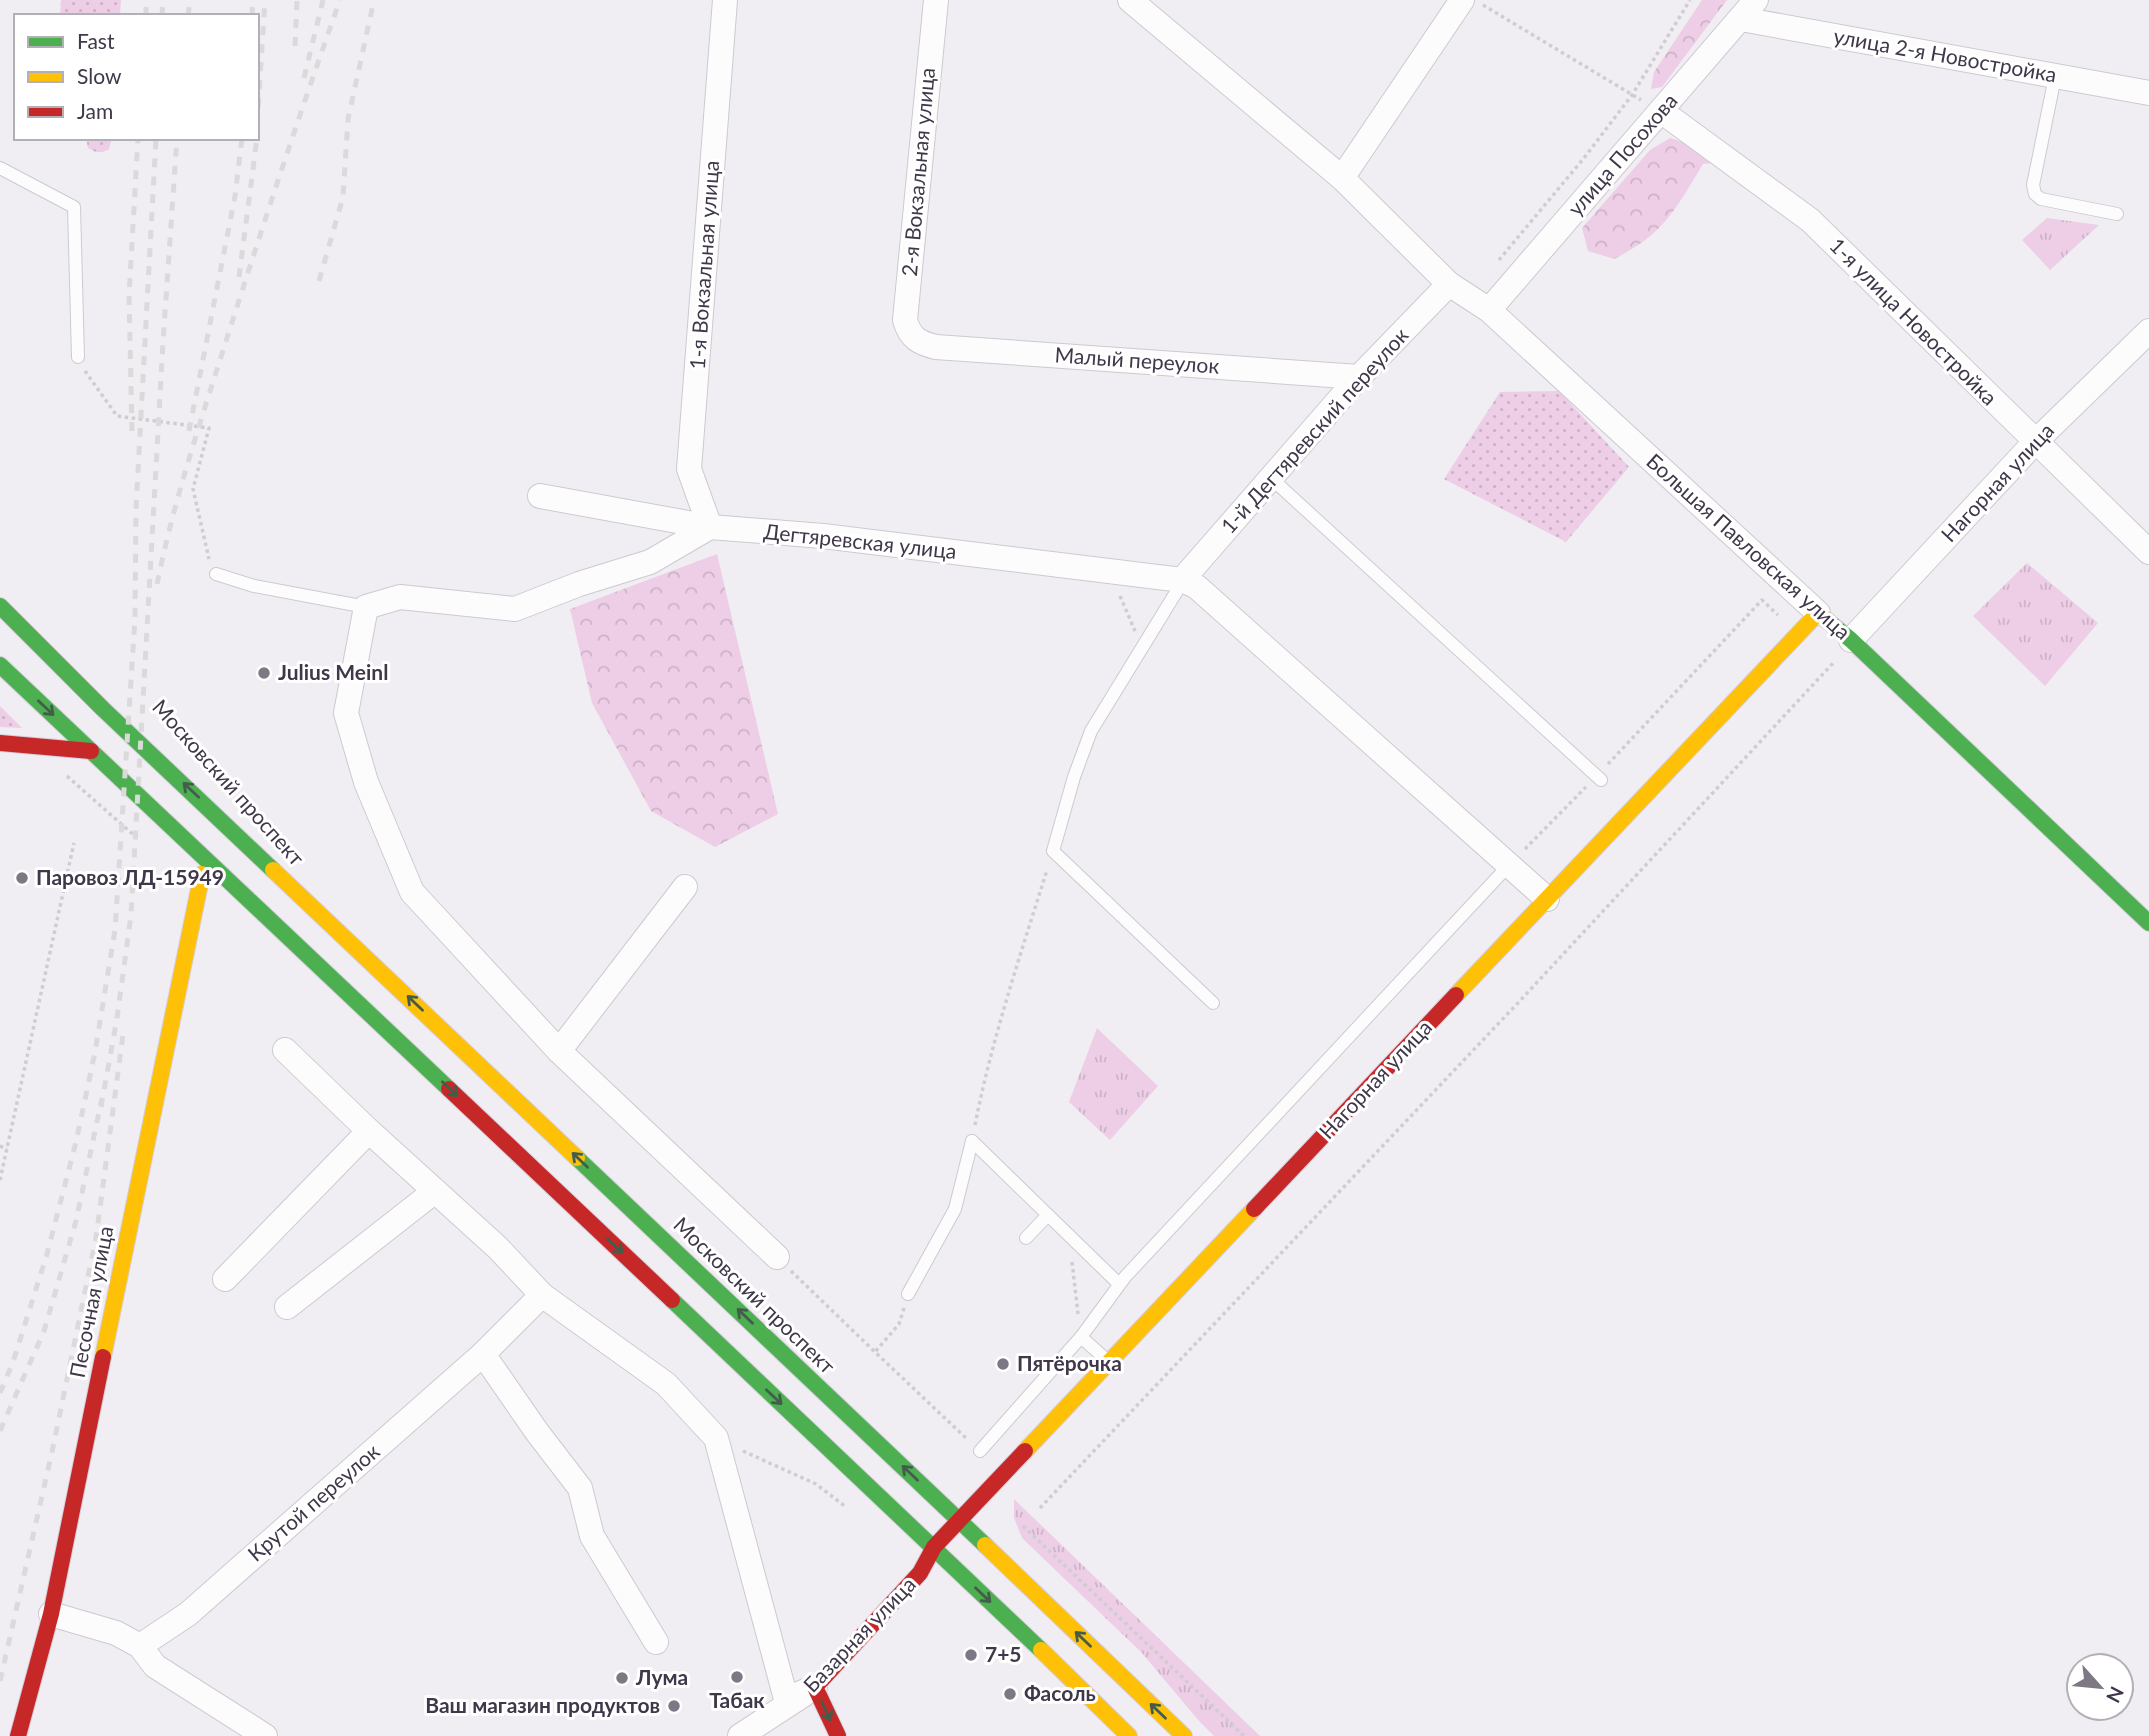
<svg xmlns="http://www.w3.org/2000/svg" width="2149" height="1736" font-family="Lato,sans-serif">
<defs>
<pattern id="grass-dots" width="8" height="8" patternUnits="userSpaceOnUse" patternTransform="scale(1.75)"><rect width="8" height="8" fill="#edcee6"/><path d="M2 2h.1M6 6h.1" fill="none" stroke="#ccb2c7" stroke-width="1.8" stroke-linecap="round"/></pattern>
<pattern id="forest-crowns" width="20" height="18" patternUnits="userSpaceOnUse" patternTransform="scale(1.75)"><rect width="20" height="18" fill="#edcee6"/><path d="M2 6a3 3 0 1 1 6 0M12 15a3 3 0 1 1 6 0" fill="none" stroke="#ccb2c7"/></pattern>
<pattern id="park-tufts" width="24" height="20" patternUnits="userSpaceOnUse" patternTransform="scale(1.75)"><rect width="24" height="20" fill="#edcee6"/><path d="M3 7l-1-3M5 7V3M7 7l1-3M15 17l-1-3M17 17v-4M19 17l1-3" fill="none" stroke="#ccb2c7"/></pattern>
</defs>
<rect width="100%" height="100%" fill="#f0eef3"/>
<g fill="url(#grass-dots)">
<path d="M 61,0 L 121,0 L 120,16 L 60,16 Z"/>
<path d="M 86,138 L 112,138 L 109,149 L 103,152 L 96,152 L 88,148 Z"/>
<path d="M 1559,391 L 1629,467 L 1566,542 L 1444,479 L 1500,392 Z"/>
<path d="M 0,706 L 22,728 L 0,727 Z"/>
</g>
<g fill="url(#forest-crowns)">
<path d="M 1702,0 L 1727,0 L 1662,87 L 1651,89 L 1654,72 Z"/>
<path d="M 1670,138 L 1689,144 L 1714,163 L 1703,164 C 1675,210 1664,234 1614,259 L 1588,251 L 1582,228 L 1650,150 Z"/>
<path d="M 717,554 L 778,814 L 715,847 L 651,811 L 592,703 L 570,609 Z"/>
</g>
<g fill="url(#park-tufts)">
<path d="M 2047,218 L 2099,225 L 2050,270 L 2022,240 Z"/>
<path d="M 2027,563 L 2098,623 L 2045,686 L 1973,616 Z"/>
<path d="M 1097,1028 L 1158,1086 L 1110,1140 L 1069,1102 Z"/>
<path d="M 1014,1499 L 1260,1736 L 1214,1736 L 1199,1721 L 1142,1653 L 1022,1538 L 1014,1518 Z"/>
</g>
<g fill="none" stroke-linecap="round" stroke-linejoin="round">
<defs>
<g id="lane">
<path d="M 2055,77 L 2033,185 L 2035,194 L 2041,199 L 2117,214"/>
<path d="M 0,168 L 74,207 L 78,357"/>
<path d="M 1272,479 L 1601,780"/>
<path d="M 216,574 L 254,586 L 366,607"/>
<path d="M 1183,581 L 1091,731 L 1074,777 L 1053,851 L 1213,1003"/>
<path d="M 972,1141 L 1048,1215 L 1026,1238"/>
<path d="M 1048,1215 L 1119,1284"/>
<path d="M 908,1294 L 955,1209 L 972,1141"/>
<path d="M 1081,1337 L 1109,1362"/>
<path d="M 980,1451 L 1081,1337 L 1125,1277 L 1509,865"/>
</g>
<g id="street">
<path d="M 725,0 L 689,469 L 710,527 L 650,562 L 579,584 L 515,609 L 400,597 L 366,607 L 346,713 L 366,782 L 412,892 L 559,1051 L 777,1257"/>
<path d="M 936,0 L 905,320 C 910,338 919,343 936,347 L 1359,377"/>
<path d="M 1130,0 L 1342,178 L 1449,284 L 1489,310 L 1818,613"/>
<path d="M 1741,19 L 2149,93"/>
<path d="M 1661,111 L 1810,220 L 2149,552"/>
<path d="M 1342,178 L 1462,0"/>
<path d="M 1489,310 L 1756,0"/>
<path d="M 540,496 L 710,527 L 823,536 L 1182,580 L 1197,587 L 1547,899"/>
<path d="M 1182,580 L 1359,377 L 1449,284"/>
<path d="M 1851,640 L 2035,442 L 2149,331"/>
<path d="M 285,1050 L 369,1131 L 498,1248 L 542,1295 L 666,1384 L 716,1438 L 786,1699 L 815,1687"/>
<path d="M 559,1051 L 685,887"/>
<path d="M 225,1279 L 369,1131"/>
<path d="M 287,1307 L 435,1191"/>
<path d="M 483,1354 L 537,1432 L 580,1488 L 592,1536 L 656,1642"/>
<path d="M 51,1614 L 116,1633 L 140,1646 L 155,1666 L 265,1736"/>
<path d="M 140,1646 L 188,1614 L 483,1354 L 542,1295"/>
<path d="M 740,1736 L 803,1695"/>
</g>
<g id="fast">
<path d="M 0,606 L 103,709 L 273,870"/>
<path d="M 1824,618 L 1851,640 L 2149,923"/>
<path d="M 0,665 L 449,1089"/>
<path d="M 577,1158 L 985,1545"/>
<path d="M 672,1300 L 1041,1650"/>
</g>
<g id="slow">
<path d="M 273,870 L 577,1158"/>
<path d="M 1456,995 L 1818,613 L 1824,618"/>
<path d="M 103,1357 L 202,874"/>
<path d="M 1025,1451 L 1254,1209"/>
<path d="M 985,1545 L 1184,1736"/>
<path d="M 1041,1650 L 1129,1736"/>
</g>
<g id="jam">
<path d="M 0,743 L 91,751"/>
<path d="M 449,1089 L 672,1300"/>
<path d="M 1254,1209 L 1456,995"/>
<path d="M 18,1736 L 51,1614 L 103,1357"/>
<path d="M 838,1736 L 815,1687 L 920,1573 L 934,1547 L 1025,1451"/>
</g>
</defs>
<use href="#lane" stroke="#cccad0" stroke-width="14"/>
<use href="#street" stroke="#cccad0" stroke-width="26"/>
<use href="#fast" stroke="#d5cddc" stroke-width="18"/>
<use href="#slow" stroke="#d5cddc" stroke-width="18"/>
<use href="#jam" stroke="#d5cddc" stroke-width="18"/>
<g stroke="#d0ccd3" stroke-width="3.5" stroke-dasharray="3.5 3.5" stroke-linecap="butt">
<path d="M 1483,5 L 1641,100"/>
<path d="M 1499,260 L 1584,158 L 1632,95 L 1690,0"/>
<path d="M 85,371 L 117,416 L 209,428 L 193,489 L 209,559"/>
<path d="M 1120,596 L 1135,631"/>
<path d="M 1608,764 L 1762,600 L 1778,615"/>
<path d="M 67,776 L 137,838"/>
<path d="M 1525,849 L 1586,787"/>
<path d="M 975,1125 C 992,1038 1021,953 1047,870"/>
<path d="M 0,1146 L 7,1149"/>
<path d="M 0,1180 L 74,843"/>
<path d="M 1072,1262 L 1078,1314"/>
<path d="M 791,1271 L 875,1352"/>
<path d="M 904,1308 L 899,1324 L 875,1352 L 968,1440"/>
<path d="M 743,1451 L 816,1484 L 846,1507"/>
<path d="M 1040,1508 L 1516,1005 L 1835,661"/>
<path d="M 1023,1526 L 1244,1736"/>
</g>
<use href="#lane" stroke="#fdfcfd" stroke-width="12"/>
<use href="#street" stroke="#fdfcfd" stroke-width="24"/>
<use href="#fast" stroke="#4caf50" stroke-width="16"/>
<use href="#slow" stroke="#ffc107" stroke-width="16"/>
<use href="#jam" stroke="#c62828" stroke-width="16"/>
<g stroke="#dadada" stroke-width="5" stroke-dasharray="9 9" stroke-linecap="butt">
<path d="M 146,16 L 146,0"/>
<path d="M 162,16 L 163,0"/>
<path d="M 188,16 L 190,0"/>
<path d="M 252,16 L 253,0"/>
<path d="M 295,46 L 297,0"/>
<path d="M 304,78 L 323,0"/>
<path d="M 257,125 L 265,0"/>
<path d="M 239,277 L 257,138"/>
<path d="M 319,281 L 343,197 L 348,119 L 374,0"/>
<path d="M 132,431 L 129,296 L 138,138"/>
<path d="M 189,431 L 235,196 L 242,138"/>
<path d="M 157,584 C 174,500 201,420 227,338 C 263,225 300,112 340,0"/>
<path d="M 101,1107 L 117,1018 L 131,915 L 163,342 L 177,138"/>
<path d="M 0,1393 L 13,1362 L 47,1254 L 76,1142 L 95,1052 L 115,930 L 135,618 L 136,508 L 156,138"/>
<path d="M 0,1431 L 44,1331 L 76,1221 L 102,1098"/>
<path d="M 0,1681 L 52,1452 L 96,1238 L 124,1027"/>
</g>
</g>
<defs><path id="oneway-shaft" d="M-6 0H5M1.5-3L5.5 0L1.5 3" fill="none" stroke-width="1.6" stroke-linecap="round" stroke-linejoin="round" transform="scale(1.75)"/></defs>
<g stroke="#445c4c">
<use href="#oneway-shaft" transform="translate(46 708) rotate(43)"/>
<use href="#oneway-shaft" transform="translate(191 790) rotate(-137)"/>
<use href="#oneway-shaft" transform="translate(415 1003) rotate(-136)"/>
<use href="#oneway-shaft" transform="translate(450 1089) rotate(43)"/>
<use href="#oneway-shaft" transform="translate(580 1160) rotate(-136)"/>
<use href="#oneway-shaft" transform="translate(615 1246) rotate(43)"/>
<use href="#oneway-shaft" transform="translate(745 1316) rotate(-136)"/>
<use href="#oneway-shaft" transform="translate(774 1397) rotate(43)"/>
<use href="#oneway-shaft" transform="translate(910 1473) rotate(-136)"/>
<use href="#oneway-shaft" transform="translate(983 1595) rotate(44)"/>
<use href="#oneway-shaft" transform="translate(1083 1639) rotate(-136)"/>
<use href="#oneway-shaft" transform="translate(826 1711) rotate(65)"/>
<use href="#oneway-shaft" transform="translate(1158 1711) rotate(-136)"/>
</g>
<g fill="#7e7885" stroke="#fff" stroke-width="2.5">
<circle cx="264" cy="673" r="7"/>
<circle cx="22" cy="878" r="7"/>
<circle cx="1003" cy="1364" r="7"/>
<circle cx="971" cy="1655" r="7"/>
<circle cx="737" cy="1677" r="7"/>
<circle cx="622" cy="1678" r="7"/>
<circle cx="1010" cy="1694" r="7"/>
<circle cx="674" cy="1706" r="7"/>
</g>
<g text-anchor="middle" stroke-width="6" stroke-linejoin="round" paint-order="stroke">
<g font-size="21" fill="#40384a" stroke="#fff">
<text transform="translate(1945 56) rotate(10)" y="7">улица 2-я Новостройка</text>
<text transform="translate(1623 155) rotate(-49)" y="7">улица Посохова</text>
<text transform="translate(919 172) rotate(-85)" y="7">2-я Вокзальная улица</text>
<text transform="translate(705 265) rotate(-86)" y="7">1-я Вокзальная улица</text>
<text transform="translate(1913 322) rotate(45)" y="7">1-я улица Новостройка</text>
<text transform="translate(1137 361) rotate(4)" y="7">Малый переулок</text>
<text transform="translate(1315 431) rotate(-48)" y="7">1-й Дегтяревский переулок</text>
<text transform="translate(1998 483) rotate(-47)" y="7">Нагорная улица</text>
<text transform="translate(860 542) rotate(6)" y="7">Дегтяревская улица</text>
<text transform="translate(1748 547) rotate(42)" y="7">Большая Павловская улица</text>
<text transform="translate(228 783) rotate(48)" y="7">Московский проспект</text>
<text transform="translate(1376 1080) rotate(-47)" y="7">Нагорная улица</text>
<text transform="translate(754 1296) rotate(44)" y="7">Московский проспект</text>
<text transform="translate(92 1302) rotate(-79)" y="7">Песочная улица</text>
<text transform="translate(314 1503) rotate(-41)" y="7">Крутой переулок</text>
<text transform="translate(860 1635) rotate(-46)" y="7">Базарная улица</text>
</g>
<g font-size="21" font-weight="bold" fill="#40384a" stroke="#fff" text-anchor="start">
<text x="278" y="680">Julius Meinl</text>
<text x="36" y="885">Паровоз ЛД-15949</text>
<text x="1017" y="1371">Пятёрочка</text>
<text x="985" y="1662">7+5</text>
<text x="636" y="1685">Лума</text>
<text x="1024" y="1701">Фасоль</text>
<text x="737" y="1708" text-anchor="middle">Табак</text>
<text x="660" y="1713" text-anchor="end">Ваш магазин продуктов</text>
</g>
</g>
<rect x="14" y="14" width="245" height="126" fill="#ffffff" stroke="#b3afb7" stroke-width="2"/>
<rect x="28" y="37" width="35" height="10" fill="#4caf50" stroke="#b3afb7" stroke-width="2"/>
<text x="77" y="49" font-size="21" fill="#40384a">Fast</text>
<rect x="28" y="72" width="35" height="10" fill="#ffc107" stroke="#b3afb7" stroke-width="2"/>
<text x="77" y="84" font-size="21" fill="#40384a">Slow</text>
<rect x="28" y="107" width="35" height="10" fill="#c62828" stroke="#b3afb7" stroke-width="2"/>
<text x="77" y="119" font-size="21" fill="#40384a">Jam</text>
<g transform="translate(2100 1687) rotate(117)"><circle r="33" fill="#ffffff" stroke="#b3afb7" stroke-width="2"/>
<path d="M0-5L12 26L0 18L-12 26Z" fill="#7e7885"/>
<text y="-10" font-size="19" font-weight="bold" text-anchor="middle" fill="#40384a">N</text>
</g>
</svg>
